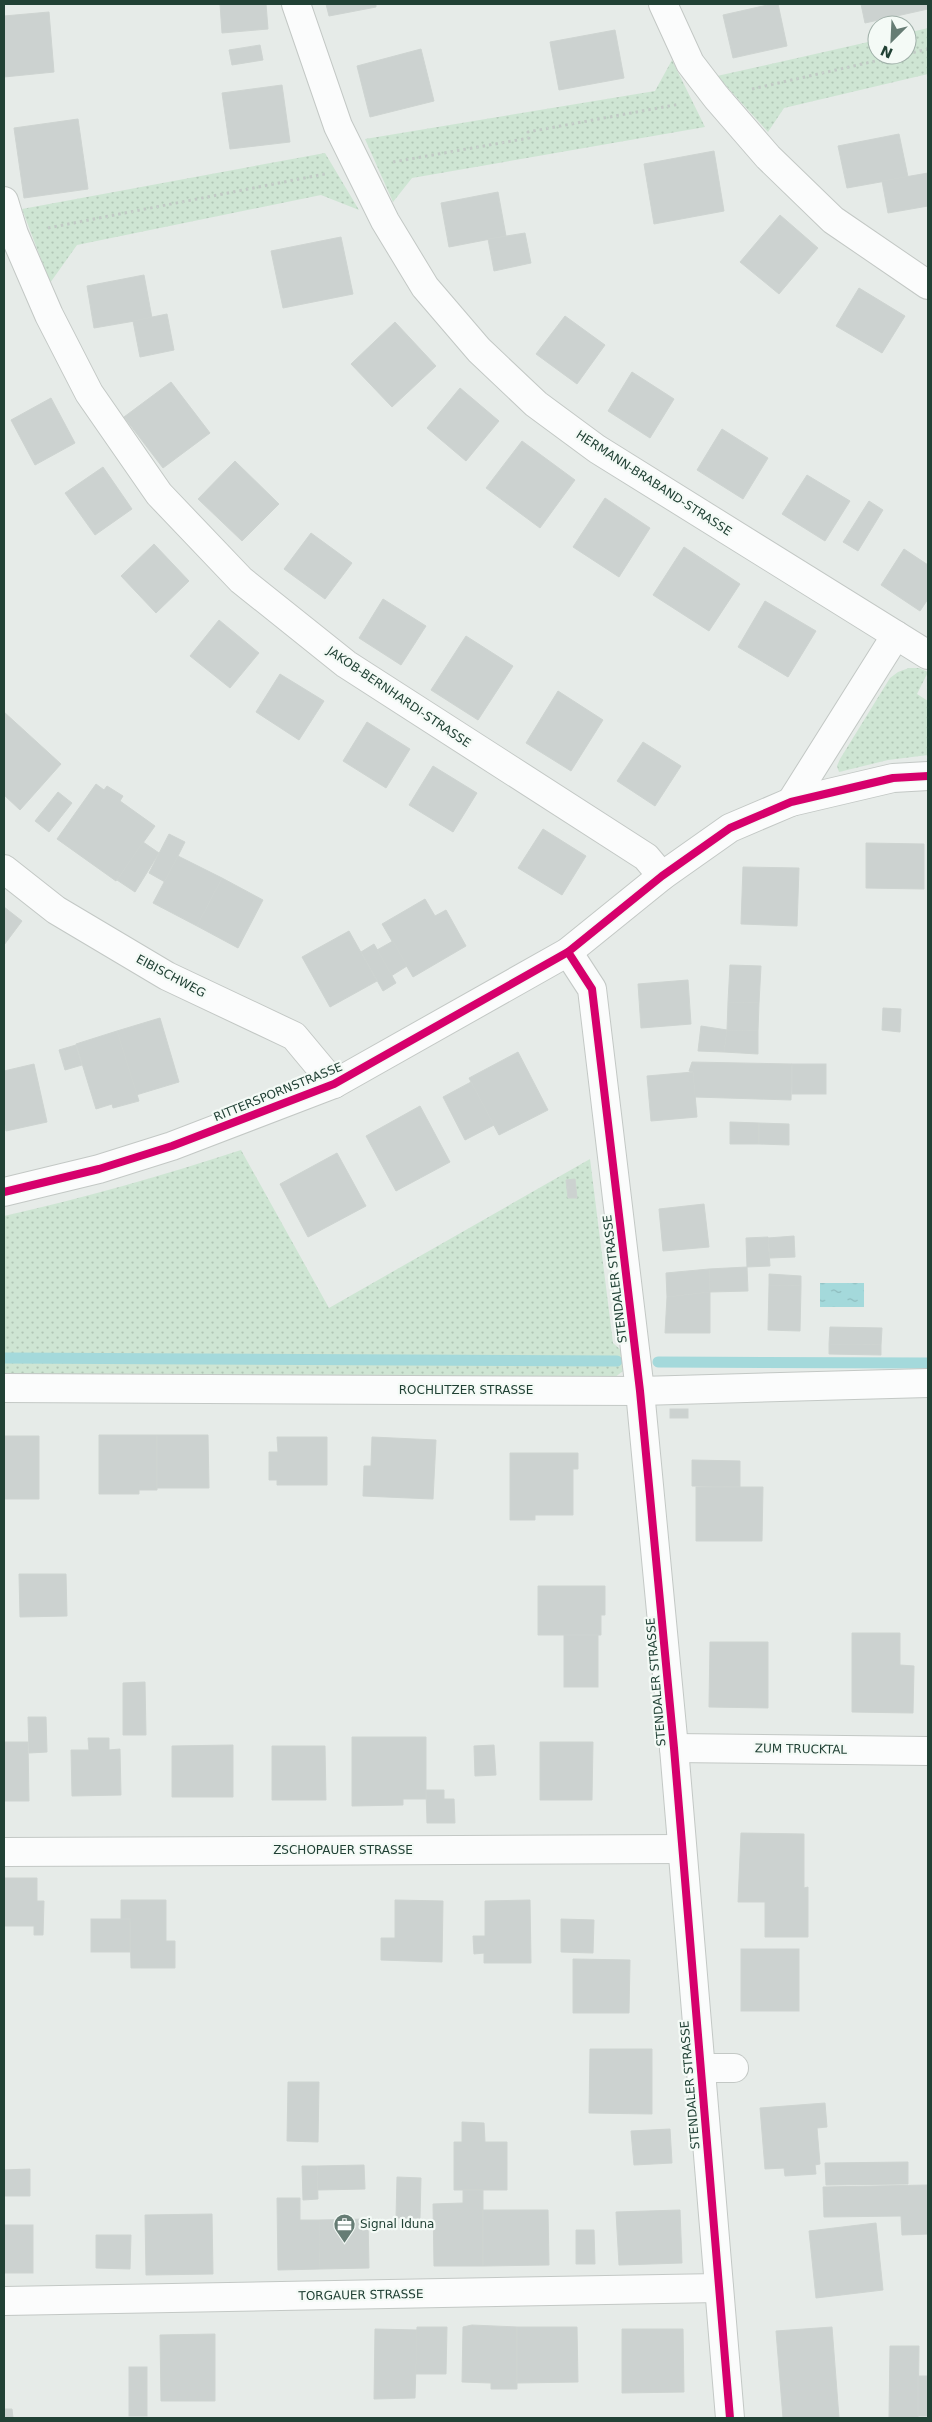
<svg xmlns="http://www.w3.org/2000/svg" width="932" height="2422" font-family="'DejaVu Sans',sans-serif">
<defs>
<pattern id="grass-dots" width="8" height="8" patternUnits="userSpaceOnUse" patternTransform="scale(1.25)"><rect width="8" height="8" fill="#cee5d3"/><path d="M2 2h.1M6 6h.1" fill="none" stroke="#b1c6b6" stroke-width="1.8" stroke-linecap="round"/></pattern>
<pattern id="water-ripples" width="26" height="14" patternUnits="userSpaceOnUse" patternTransform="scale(1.25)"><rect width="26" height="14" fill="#a4d9db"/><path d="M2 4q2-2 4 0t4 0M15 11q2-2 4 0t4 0" fill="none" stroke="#8dbbbd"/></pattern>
</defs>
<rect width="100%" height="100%" fill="#e6ebe8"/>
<g fill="url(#grass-dots)">
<path d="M 928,28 L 928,74 L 784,108 L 768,132 L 717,76 L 877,40 L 877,55 L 907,55 L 907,33 Z"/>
<path d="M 672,60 L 705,127 L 412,178 L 393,202 L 365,139 L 655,91 Z"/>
<path d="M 325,153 L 359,210 L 321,195 L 77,245 L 50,283 L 22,209 Z"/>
<path d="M 909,668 L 919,668 L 928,672 L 917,694 L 928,701 L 928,755 L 888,760 L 839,772 L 837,766 L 840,759 L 890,678 L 898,672 Z"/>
<path d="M 241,1150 L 329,1308 L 590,1159 L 613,1343 L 621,1350 L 623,1371 L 614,1378 L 4,1375 L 4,1216 C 84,1198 162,1176 241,1150 Z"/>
</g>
<rect fill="url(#water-ripples)" x="820" y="1283" width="44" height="24"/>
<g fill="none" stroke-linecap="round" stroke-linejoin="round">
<g stroke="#a4d9db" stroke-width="11">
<path d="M 4,1358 L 617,1361"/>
<path d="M 658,1362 L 928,1363"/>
</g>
</g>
<g fill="#ccd2d0" stroke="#ced4d1">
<path d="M 220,4 L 266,4 L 268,29 L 222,33 Z"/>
<path d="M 326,4 L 376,4 L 376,7 L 329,16 Z"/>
<path d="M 772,4 L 778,4 L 787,46 L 733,58 L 723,15 Z"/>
<path d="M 861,4 L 928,4 L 928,9 L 865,23 Z"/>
<path d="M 49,12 L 54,72 L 4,77 L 4,16 Z"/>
<path d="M 615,30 L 624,78 L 559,90 L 550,42 Z"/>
<path d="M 260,45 L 263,60 L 232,65 L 229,50 Z"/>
<path d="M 421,49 L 434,101 L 370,117 L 357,66 Z"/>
<path d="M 282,85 L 290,142 L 230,149 L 222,93 Z"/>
<path d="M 78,119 L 88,189 L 24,198 L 14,128 Z"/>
<path d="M 899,134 L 908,177 L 847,188 L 838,146 Z"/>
<path d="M 714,151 L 724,211 L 654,224 L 644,164 Z"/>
<path d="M 928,173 L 928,206 L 888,213 L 882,181 Z"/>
<path d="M 498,192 L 506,236 L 449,247 L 441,203 Z"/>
<path d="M 780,215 L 818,248 L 779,294 L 740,262 Z"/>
<path d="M 525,233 L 531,263 L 494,271 L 488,239 Z"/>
<path d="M 341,237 L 353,294 L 283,308 L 271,251 Z"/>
<path d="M 144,275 L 152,318 L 94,328 L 87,286 Z"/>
<path d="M 859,288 L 905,316 L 882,353 L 836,326 Z"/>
<path d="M 167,314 L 174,350 L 140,357 L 133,321 Z"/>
<path d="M 565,316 L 605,345 L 577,384 L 536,354 Z"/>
<path d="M 395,322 L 436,366 L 392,407 L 351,364 Z"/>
<path d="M 632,372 L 674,399 L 650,438 L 608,411 Z"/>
<path d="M 171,382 L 210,433 L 163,468 L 124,417 Z"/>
<path d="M 460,388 L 499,421 L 466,461 L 427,428 Z"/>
<path d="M 51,398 L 75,443 L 35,465 L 11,420 Z"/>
<path d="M 722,429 L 768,458 L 743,499 L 697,470 Z"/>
<path d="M 522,441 L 575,480 L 540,528 L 486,488 Z"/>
<path d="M 235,461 L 279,504 L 242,541 L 198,499 Z"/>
<path d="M 103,467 L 132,509 L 95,535 L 65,493 Z"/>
<path d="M 807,475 L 850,501 L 825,541 L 782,514 Z"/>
<path d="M 605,498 L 650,528 L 619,577 L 573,547 Z"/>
<path d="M 869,501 L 883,510 L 858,551 L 843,542 Z"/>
<path d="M 311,533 L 352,563 L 325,599 L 284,569 Z"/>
<path d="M 154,544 L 189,581 L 156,613 L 121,576 Z"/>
<path d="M 684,547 L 740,584 L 709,631 L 653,595 Z"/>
<path d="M 904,549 L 928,565 L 928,599 L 920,611 L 881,585 Z"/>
<path d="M 383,599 L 426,626 L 401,665 L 359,638 Z"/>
<path d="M 765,601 L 816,631 L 788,677 L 738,647 Z"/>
<path d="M 219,620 L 259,653 L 230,688 L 190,656 Z"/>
<path d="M 466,636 L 513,666 L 478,720 L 431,690 Z"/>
<path d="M 280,674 L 324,701 L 299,740 L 256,712 Z"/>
<path d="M 558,691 L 603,720 L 571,771 L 526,743 Z"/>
<path d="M 4,712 L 61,764 L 20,810 L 4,795 Z"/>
<path d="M 367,722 L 410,749 L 386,788 L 343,761 Z"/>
<path d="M 643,742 L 681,766 L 655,806 L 617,781 Z"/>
<path d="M 433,766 L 477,793 L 453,832 L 409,805 Z"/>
<path d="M 96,784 L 104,790 L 107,786 L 123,796 L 120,801 L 155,826 L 116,881 L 57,839 Z"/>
<path d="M 58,792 L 72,803 L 49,832 L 35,821 Z"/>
<path d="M 543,829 L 586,856 L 562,895 L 518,868 Z"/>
<path d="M 169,834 L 185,842 L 165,882 L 149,873 Z"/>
<path d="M 143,842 L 159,853 L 135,892 L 117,880 Z"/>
<path d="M 866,843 L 924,844 L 924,889 L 866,888 Z"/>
<path d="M 178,856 L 222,878 L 197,926 L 153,903 Z"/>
<path d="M 743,867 L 799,868 L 797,926 L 741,924 Z"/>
<path d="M 222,878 L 263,900 L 238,948 L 197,926 Z"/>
<path d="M 425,899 L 435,916 L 446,910 L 466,946 L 413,977 L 382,924 Z"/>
<path d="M 4,907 L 22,921 L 4,945 Z"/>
<path d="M 349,931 L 377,981 L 330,1007 L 302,957 Z"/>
<path d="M 393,941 L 407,966 L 391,976 L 377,950 Z"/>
<path d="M 374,944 L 396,983 L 383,991 L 361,952 Z"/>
<path d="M 730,965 L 761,966 L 759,1003 L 728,1002 Z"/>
<path d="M 688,980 L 691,1024 L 641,1028 L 638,984 Z"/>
<path d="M 728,1002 L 759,1003 L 758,1031 L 727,1030 Z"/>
<path d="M 883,1008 L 901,1009 L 900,1032 L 882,1030 Z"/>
<path d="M 160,1018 L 179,1082 L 136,1095 L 117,1031 Z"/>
<path d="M 701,1026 L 727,1030 L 724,1052 L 698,1051 Z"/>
<path d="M 727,1030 L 758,1031 L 758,1054 L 724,1052 Z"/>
<path d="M 117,1031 L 139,1101 L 113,1108 L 112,1104 L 96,1109 L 76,1044 Z"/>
<path d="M 76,1045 L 82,1065 L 65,1070 L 59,1050 Z"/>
<path d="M 518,1052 L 548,1110 L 499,1135 L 469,1078 Z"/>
<path d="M 692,1062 L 792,1064 L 791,1100 L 695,1097 L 693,1072 L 689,1071 Z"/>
<path d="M 34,1064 L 47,1122 L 6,1131 L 4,1118 L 4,1071 Z"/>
<rect x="792" y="1064" width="34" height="30"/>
<path d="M 693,1072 L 697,1117 L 651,1121 L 647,1076 Z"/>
<path d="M 471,1082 L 494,1125 L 465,1140 L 443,1097 Z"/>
<path d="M 420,1106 L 450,1162 L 396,1191 L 366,1136 Z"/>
<path d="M 730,1122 L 759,1123 L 759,1144 L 730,1144 Z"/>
<path d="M 759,1123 L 789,1124 L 789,1145 L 759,1144 Z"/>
<path d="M 337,1153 L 366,1206 L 308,1237 L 280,1184 Z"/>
<path d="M 575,1179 L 577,1198 L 568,1198 L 566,1180 Z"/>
<path d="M 704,1204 L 709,1247 L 663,1251 L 659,1209 Z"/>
<path d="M 794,1236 L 795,1257 L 770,1258 L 768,1238 Z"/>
<path d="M 768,1237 L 770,1266 L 747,1267 L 746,1238 Z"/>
<path d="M 747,1267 L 748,1291 L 710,1292 L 709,1269 Z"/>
<path d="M 709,1269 L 710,1292 L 667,1297 L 666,1273 Z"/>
<path d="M 769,1274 L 801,1276 L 801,1286 L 769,1285 Z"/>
<path d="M 769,1285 L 801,1286 L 800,1331 L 768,1330 Z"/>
<path d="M 710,1292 L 710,1333 L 665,1333 L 667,1297 Z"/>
<path d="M 830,1327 L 882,1328 L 881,1345 L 829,1344 Z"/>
<path d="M 829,1344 L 881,1345 L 881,1355 L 829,1354 Z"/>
<rect x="670" y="1409" width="18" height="9"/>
<path d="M 99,1435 L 157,1435 L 157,1490 L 139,1490 L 139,1494 L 99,1494 Z"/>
<path d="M 157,1435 L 208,1435 L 209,1488 L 157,1488 Z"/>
<path d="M 4,1436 L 39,1436 L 39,1499 L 4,1499 L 4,1506 Z"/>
<path d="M 277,1437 L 327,1437 L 327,1485 L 277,1485 L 277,1480 L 269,1480 L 269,1452 L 278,1452 Z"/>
<path d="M 372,1437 L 436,1440 L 433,1499 L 363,1496 L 364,1466 L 371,1466 Z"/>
<path d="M 510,1453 L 578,1453 L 578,1469 L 573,1469 L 573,1515 L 535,1515 L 535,1520 L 510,1520 Z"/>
<path d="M 692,1460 L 740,1461 L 740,1487 L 692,1486 Z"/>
<path d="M 696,1487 L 763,1487 L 762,1541 L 696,1541 Z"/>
<path d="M 19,1574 L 66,1574 L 67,1616 L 20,1617 Z"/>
<path d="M 538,1586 L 605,1586 L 605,1615 L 601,1615 L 601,1635 L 538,1635 Z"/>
<path d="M 852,1633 L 900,1633 L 900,1665 L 914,1666 L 913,1713 L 852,1712 Z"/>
<rect x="564" y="1635" width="34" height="52"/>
<path d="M 710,1642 L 768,1642 L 768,1708 L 709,1707 Z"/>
<path d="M 145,1682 L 146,1735 L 123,1735 L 123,1683 Z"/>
<path d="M 28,1717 L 46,1717 L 47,1752 L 29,1753 Z"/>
<path d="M 352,1737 L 426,1737 L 426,1799 L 403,1799 L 403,1805 L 352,1806 Z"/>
<path d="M 88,1738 L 109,1738 L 109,1750 L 120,1749 L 121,1795 L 72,1796 L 71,1750 L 89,1750 Z"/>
<path d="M 4,1742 L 28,1742 L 29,1801 L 4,1801 Z"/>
<path d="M 540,1742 L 593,1742 L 592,1800 L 540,1800 Z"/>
<path d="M 233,1745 L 233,1797 L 172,1797 L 172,1746 Z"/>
<path d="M 494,1745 L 496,1775 L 475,1776 L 474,1746 Z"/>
<path d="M 272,1746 L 325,1746 L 326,1800 L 272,1800 Z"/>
<path d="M 426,1790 L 444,1790 L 444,1799 L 454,1799 L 455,1823 L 427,1823 Z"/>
<path d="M 741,1833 L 804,1834 L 804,1888 L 808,1887 L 808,1937 L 765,1937 L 765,1902 L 738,1902 Z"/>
<path d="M 4,1878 L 37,1878 L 37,1901 L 44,1901 L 43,1935 L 34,1935 L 34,1926 L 4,1926 Z"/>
<path d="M 121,1900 L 166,1900 L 166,1941 L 175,1941 L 175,1968 L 131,1968 L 130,1919 L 121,1919 Z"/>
<path d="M 395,1900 L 443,1901 L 442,1962 L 381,1960 L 381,1938 L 395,1938 Z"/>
<path d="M 530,1900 L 531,1963 L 484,1963 L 484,1953 L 474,1954 L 473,1936 L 485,1936 L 485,1901 Z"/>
<rect x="91" y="1919" width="39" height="33"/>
<path d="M 561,1919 L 594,1920 L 593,1953 L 561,1952 Z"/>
<rect x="741" y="1949" width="58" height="62"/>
<path d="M 573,1959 L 630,1960 L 629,2013 L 573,2013 Z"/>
<path d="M 590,2049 L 652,2049 L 652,2114 L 589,2113 Z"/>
<path d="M 288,2082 L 319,2082 L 318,2142 L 287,2141 Z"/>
<path d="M 825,2103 L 827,2127 L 817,2128 L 820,2164 L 815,2165 L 816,2174 L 785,2176 L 784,2168 L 765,2169 L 760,2108 Z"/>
<path d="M 462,2122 L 484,2123 L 485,2142 L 507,2142 L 507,2190 L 454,2190 L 454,2142 L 462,2142 Z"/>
<path d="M 670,2129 L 672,2163 L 634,2165 L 631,2131 Z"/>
<path d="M 908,2162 L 908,2184 L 826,2185 L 825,2163 Z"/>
<path d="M 364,2165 L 365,2189 L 318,2190 L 317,2166 Z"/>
<path d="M 302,2166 L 317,2166 L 318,2199 L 303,2200 Z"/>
<path d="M 30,2169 L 30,2196 L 4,2196 L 4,2170 Z"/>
<path d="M 397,2177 L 421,2178 L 420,2218 L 396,2218 Z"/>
<path d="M 928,2185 L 928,2234 L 902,2235 L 901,2216 L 824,2217 L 823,2187 Z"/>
<path d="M 463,2190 L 483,2190 L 483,2266 L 434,2266 L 433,2204 L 463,2203 Z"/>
<path d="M 277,2198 L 300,2198 L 300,2220 L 319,2220 L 320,2269 L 278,2270 Z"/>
<path d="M 483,2210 L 548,2210 L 549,2265 L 483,2266 Z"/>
<path d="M 680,2210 L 682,2263 L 619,2265 L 616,2212 Z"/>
<path d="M 212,2214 L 213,2274 L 146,2275 L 145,2215 Z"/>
<path d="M 368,2219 L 369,2268 L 320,2269 L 319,2220 Z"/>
<path d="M 876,2223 L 883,2290 L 816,2298 L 809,2231 Z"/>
<rect x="4" y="2225" width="29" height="48"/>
<path d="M 576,2230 L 594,2230 L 595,2264 L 576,2264 Z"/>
<path d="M 96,2235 L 131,2235 L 130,2269 L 96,2268 Z"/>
<path d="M 472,2325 L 517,2327 L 517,2389 L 491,2389 L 491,2383 L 462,2382 L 463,2327 Z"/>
<path d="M 417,2327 L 447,2327 L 446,2374 L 415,2374 Z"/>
<path d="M 517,2327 L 577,2327 L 578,2382 L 517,2383 Z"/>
<path d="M 832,2327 L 839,2418 L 783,2418 L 776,2331 Z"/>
<path d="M 375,2329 L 417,2330 L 415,2398 L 374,2399 Z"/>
<path d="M 622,2329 L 683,2329 L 684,2392 L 622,2393 Z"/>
<path d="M 215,2334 L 215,2401 L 161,2401 L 160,2335 Z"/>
<path d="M 890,2346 L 919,2346 L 918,2417 L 889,2417 Z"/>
<rect x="129" y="2367" width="18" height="49"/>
<rect x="918" y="2376" width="10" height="40"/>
<path d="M 4,2409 L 12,2409 L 13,2418 L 4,2418 Z"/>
</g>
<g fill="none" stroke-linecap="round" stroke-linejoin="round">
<defs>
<g id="minor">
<path d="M 296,4 L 338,126 L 385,221 L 425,287 L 479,350 L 536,404 L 597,449 L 928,655"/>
<path d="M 663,4 L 690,63 L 716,97 L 768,157 L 833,220 L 928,285"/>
<path d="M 4,201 L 14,234 L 49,315 L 89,393 L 159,494 L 241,580 L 346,664 L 646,857 L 662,876"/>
<path d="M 791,802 L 896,635"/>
<path d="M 4,869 L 56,910 L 167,976 L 294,1036 L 334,1084"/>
<path d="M 568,952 L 592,989 L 640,1391 L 674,1748 L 730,2418"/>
<path d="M 4,1192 L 99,1169 L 172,1146 L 334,1084 L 568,952 L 662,876 L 730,828 L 791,802 L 893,778 L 928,776"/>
<path d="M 4,1388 L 640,1391 L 928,1383"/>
<path d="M 674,1748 L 928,1751"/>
<path d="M 4,1852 L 682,1849"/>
<path d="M 700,2068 L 734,2068"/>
<path d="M 4,2301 L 719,2288"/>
</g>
</defs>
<use href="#minor" stroke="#c3c8c5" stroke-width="30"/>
<g stroke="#c2cbc6" stroke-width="3" stroke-dasharray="2.5 4" stroke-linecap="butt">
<path d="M 907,54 L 928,49"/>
<path d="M 752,89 L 902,55"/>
<path d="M 393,162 L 529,138 L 528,132 L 680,104"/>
<path d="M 48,228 L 325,174"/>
</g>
<use href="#minor" stroke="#fbfcfc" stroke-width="28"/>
<defs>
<g id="cycleway">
<path d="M 568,952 L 592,989 L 640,1391 L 674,1748 L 730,2418"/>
<path d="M 4,1192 L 99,1169 L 172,1146 L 334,1084 L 568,952 L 662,876 L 730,828 L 791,802 L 893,778 L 928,776"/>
</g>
</defs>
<use href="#cycleway" stroke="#f4faf6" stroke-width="11"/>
<use href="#cycleway" stroke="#d6006c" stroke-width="8"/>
</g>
<defs>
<symbol id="office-pin" viewBox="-11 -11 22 30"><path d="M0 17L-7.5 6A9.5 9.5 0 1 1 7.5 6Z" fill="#667c74" stroke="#f4faf6"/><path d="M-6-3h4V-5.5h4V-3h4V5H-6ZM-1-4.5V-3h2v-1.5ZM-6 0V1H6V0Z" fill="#fff"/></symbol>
</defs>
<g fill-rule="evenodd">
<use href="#office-pin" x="332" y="2212" width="25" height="34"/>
</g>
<g text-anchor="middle" stroke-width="4.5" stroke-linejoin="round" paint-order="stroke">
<g font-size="12" fill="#214135" stroke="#f4faf6">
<text transform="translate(654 483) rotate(33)" y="4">HERMANN-BRABAND-STRASSE</text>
<text transform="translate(399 697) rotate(34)" y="4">JAKOB-BERNHARDI-STRASSE</text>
<text transform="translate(171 976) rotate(28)" y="4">EIBISCHWEG</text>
<text transform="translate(278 1092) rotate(-22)" y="4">RITTERSPORNSTRASSE</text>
<text transform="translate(615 1279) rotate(-97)" y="4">STENDALER STRASSE</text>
<text x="466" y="1394">ROCHLITZER STRASSE</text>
<text transform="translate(656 1682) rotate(-95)" y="4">STENDALER STRASSE</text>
<text transform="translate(801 1749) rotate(1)" y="4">ZUM TRUCKTAL</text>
<text x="343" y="1854">ZSCHOPAUER STRASSE</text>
<text transform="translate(690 2085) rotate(-95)" y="4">STENDALER STRASSE</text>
<text transform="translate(361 2295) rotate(-1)" y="4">TORGAUER STRASSE</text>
</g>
<g font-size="12" fill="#214135" stroke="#f4faf6" text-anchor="start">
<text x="360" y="2228">Signal Iduna</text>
</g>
</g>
<rect width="932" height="2422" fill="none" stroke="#214135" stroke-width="10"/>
<g transform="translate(892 40) rotate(204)"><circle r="24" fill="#f4faf6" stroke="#a0b0a9"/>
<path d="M0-4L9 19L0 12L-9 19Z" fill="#667c74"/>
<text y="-8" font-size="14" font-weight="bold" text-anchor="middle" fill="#214135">N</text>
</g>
</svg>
